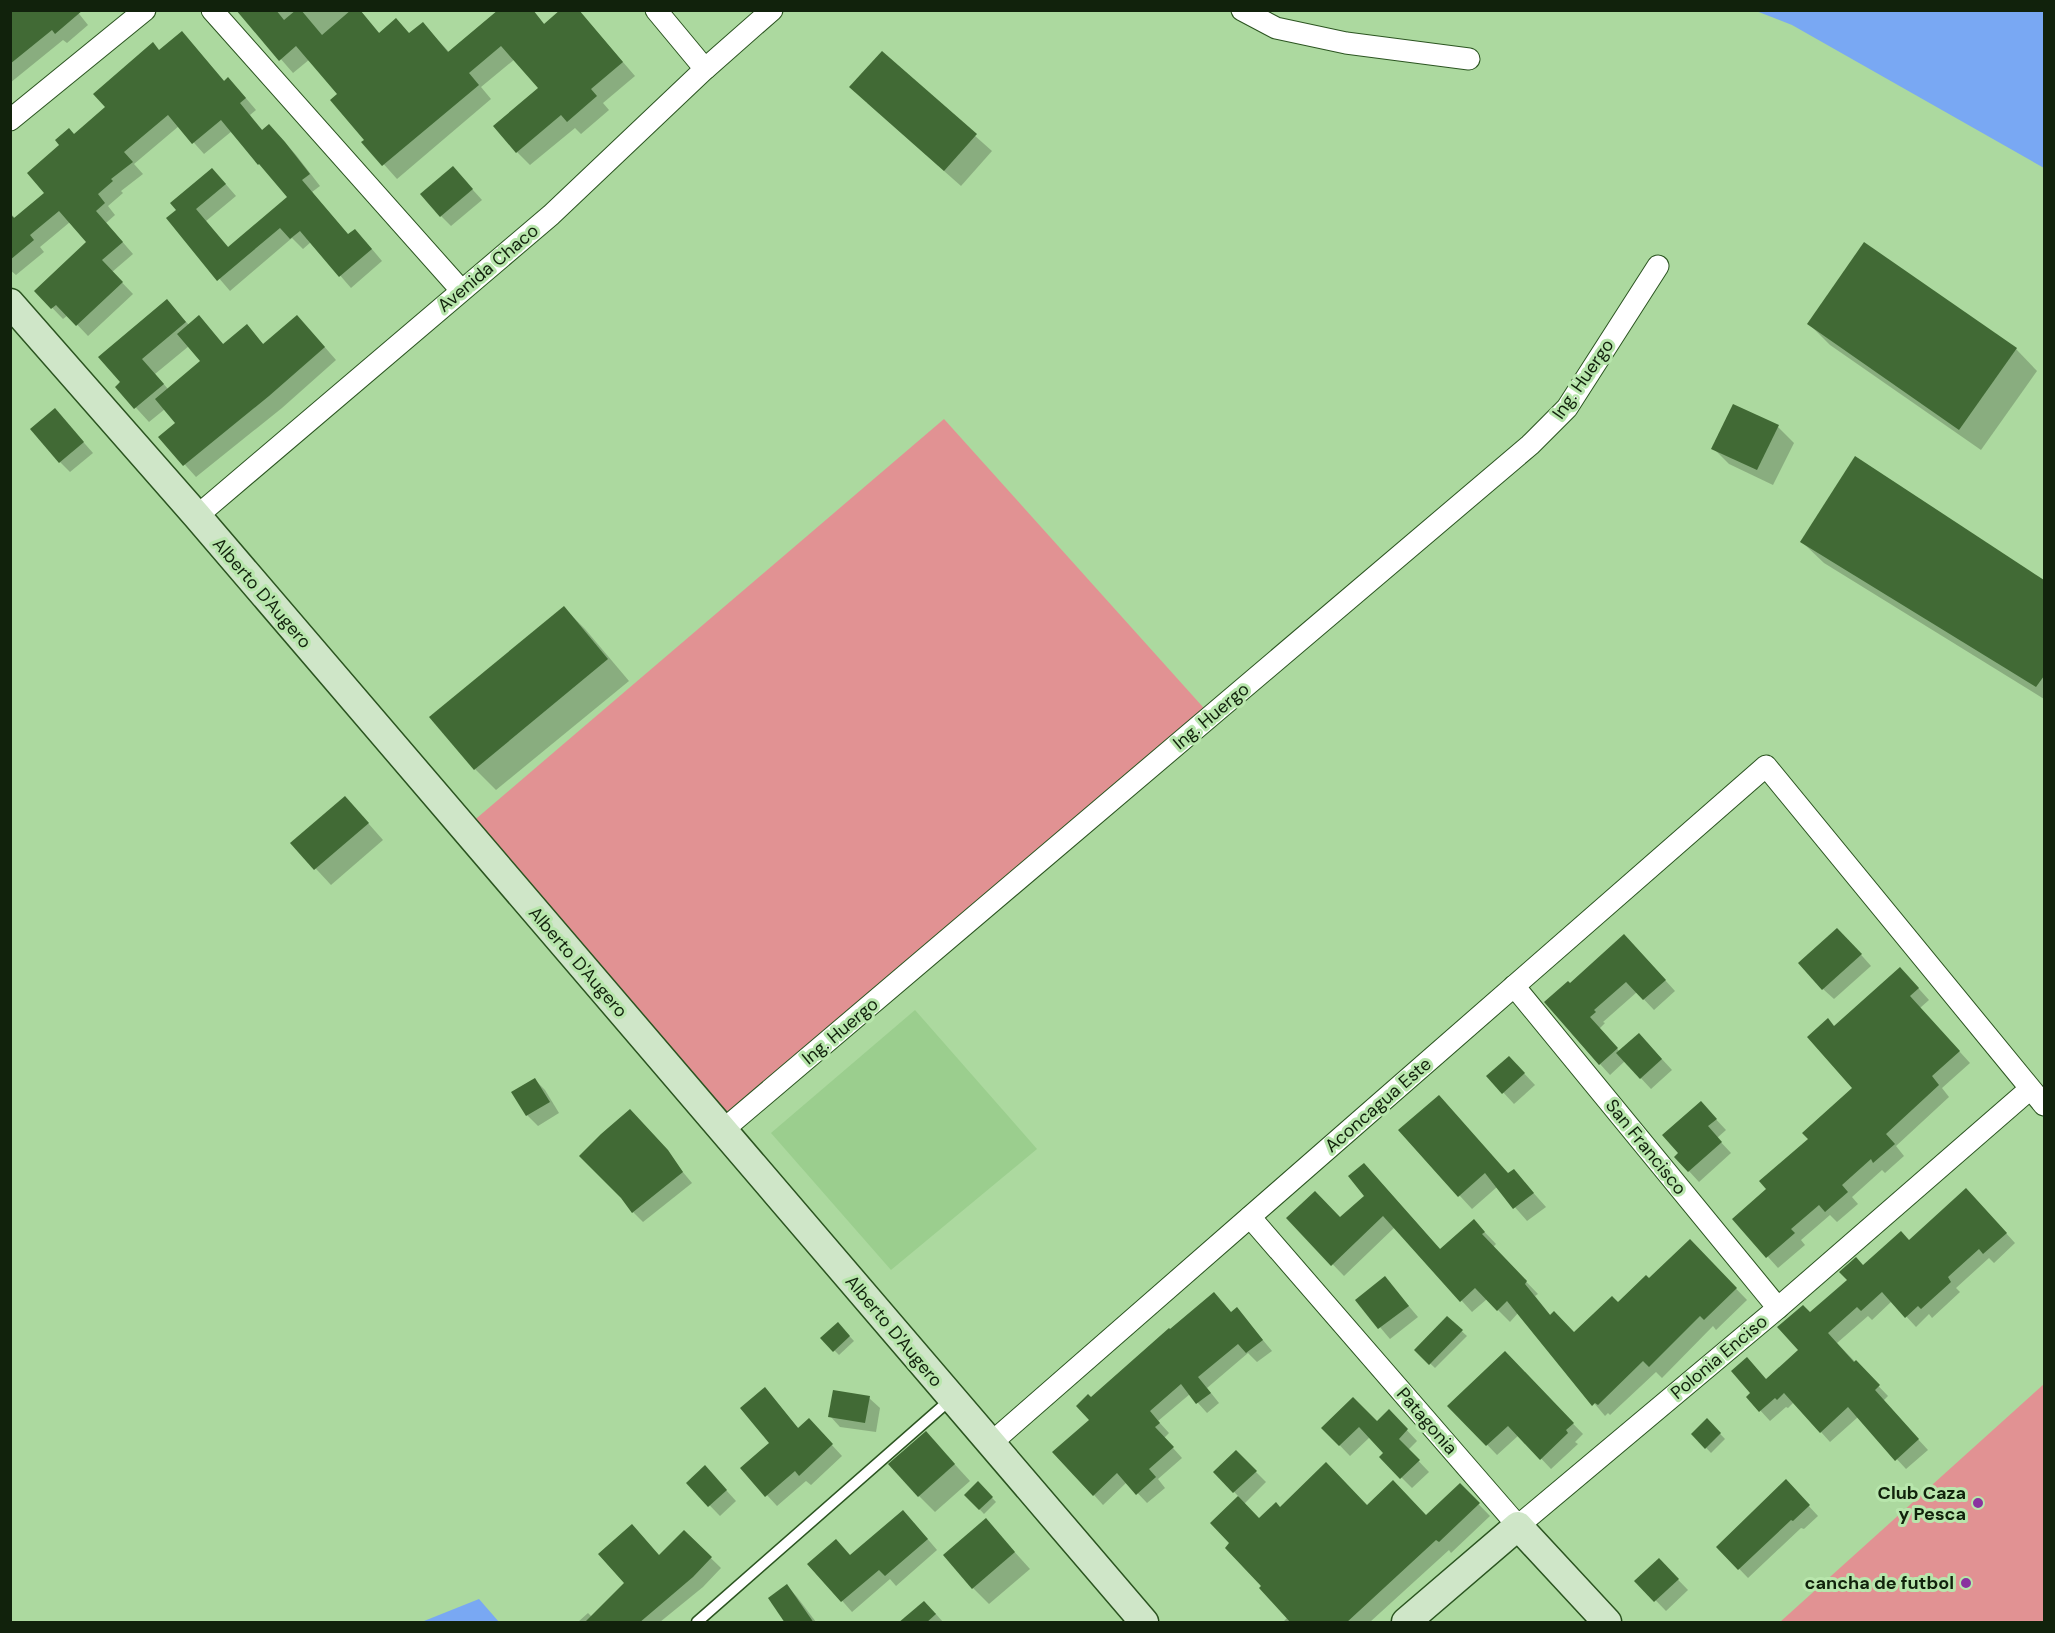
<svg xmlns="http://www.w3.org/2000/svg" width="2055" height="1633" font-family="'DM Sans',sans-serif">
<rect width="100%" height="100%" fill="#acd99f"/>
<path fill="#9bce8e" d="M 915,1010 L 1037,1149 L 891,1270 L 771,1133 Z"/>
<g fill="#e19293">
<path d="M 944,419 L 1211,716 L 723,1130 L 464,829 Z"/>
<path d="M 2044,1384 L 2044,1622 L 1780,1622 Z"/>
</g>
<g fill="#79a8f3">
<path d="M 1756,11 L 2044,11 L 2044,168 L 1792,25 Z"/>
<path d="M 479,1599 L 499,1622 L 422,1622 L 424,1621 Z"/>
</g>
<g fill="#0003" fill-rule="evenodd">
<path d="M 10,10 L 76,10 L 88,25 L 67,43 L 63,40 L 10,83 Z"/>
<path d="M 238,10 L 360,10 L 380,34 L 410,34 L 423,24 L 450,53 L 497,13 L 494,10 L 533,10 L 545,25 L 584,17 L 635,76 L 603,103 L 609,110 L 581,134 L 575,128 L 530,165 L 517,152 L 540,88 L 515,59 L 481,87 L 491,99 L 397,179 L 364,142 L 366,140 L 339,94 L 310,59 L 293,73 Z"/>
<path d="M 193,45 L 225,82 L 239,90 L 256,110 L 250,115 L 263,131 L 280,137 L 296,155 L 320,186 L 312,192 L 349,236 L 366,242 L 382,261 L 351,288 L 311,242 L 303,249 L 292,238 L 230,291 L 168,219 L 223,181 L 236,196 L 206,221 L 229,248 L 289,197 L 232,131 L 204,154 L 179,126 L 134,164 L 143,174 L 121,191 L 123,193 L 108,206 L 115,215 L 106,223 L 133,254 L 112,272 L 133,294 L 88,336 L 68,315 L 63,319 L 36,291 L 88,242 L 70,222 L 40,247 L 44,252 L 16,275 L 10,270 L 10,213 L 16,219 L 46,193 L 74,135 L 107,107 L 160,52 Z"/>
<path d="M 882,53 L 992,151 L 961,186 L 867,103 Z"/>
<path d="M 463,179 L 482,200 L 451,226 L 441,216 Z"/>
<path d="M 167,301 L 189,325 L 199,317 L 224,345 L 247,326 L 264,345 L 309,329 L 336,360 L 282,408 L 196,477 L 160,437 L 177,423 L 165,409 L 149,422 L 117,387 ZM 189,346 L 202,361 L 168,389 L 155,374 Z"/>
<path d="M 1809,324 L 2016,349 L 2037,371 L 1981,450 L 1830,345 Z"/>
<path d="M 55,410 L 93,453 L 70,472 L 60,462 Z"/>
<path d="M 1778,427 L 1794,443 L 1773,485 L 1729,464 L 1713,448 Z"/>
<path d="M 1855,458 L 2044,582 L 2044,699 L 1824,563 L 1802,542 Z"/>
<path d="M 564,608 L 585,629 L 629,681 L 496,790 L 475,769 Z"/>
<path d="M 360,814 L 383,840 L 331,885 L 292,843 Z"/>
<path d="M 1848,940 L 1871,966 L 1834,999 L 1823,989 Z"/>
<path d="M 1634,946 L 1675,991 L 1654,1010 L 1637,992 L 1603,1022 L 1605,1023 L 1599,1029 L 1620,1052 L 1649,1045 L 1672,1070 L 1651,1089 L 1625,1061 L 1610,1075 L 1600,1064 L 1570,985 Z"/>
<path d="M 1911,980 L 1929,1000 L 1920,1008 L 1970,1063 L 1942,1088 L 1949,1097 L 1896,1146 L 1904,1156 L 1885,1173 L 1882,1170 L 1852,1197 L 1858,1204 L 1837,1222 L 1830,1215 L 1801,1240 L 1805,1245 L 1778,1268 L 1734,1219 L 1768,1189 L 1854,1088 L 1835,1027 Z"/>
<path d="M 1519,1068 L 1535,1085 L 1514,1104 L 1488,1076 Z"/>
<path d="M 534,1079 L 545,1090 L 559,1113 L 538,1126 L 527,1115 L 513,1093 Z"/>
<path d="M 1711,1114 L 1726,1130 L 1717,1138 L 1731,1153 L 1699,1182 L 1676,1157 Z"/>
<path d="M 640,1121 L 692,1183 L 643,1222 L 633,1212 Z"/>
<path d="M 1400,1131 L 1509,1175 L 1514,1171 L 1546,1207 L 1527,1221 L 1497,1187 L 1472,1209 Z"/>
<path d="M 1375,1176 L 1441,1250 L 1474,1221 L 1496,1244 L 1493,1247 L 1538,1294 L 1535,1296 L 1551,1316 L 1574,1334 L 1649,1280 L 1690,1241 L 1747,1300 L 1716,1330 L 1713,1326 L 1662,1378 L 1656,1372 L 1610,1415 L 1608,1413 L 1605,1416 L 1518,1313 L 1510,1322 L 1487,1299 L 1472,1312 L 1395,1227 L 1344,1276 L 1288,1218 L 1340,1219 L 1367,1196 Z"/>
<path d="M 1976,1200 L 2015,1243 L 1994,1263 L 1989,1258 L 1956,1288 L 1960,1292 L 1932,1318 L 1929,1314 L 1916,1327 L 1892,1301 L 1872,1320 L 1868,1316 L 1837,1343 L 1888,1396 L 1883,1401 L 1928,1450 L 1906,1469 L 1858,1417 L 1830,1442 L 1794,1402 L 1788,1408 L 1786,1407 L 1770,1421 L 1748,1397 L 1800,1350 L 1811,1314 L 1864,1266 L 1909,1242 Z"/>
<path d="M 1385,1278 L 1418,1317 L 1390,1339 L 1357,1300 Z"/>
<path d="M 1237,1309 L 1272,1351 L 1257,1362 L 1248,1353 L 1207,1388 L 1219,1403 L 1207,1413 L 1190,1394 L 1158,1421 L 1169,1433 L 1164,1438 L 1182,1458 L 1158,1479 L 1165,1488 L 1147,1503 L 1127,1482 L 1103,1505 L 1094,1495 L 1091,1399 Z"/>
<path d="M 1447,1318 L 1467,1336 L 1435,1368 L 1416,1350 Z"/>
<path d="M 838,1324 L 854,1341 L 839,1355 L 822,1338 Z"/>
<path d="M 1505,1353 L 1583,1434 L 1575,1442 L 1578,1444 L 1551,1469 L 1519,1435 L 1497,1455 L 1450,1406 Z"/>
<path d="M 765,1389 L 799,1429 L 819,1431 L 842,1456 L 811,1485 L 806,1481 L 777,1506 L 742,1468 L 771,1443 Z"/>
<path d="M 869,1398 L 880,1408 L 876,1432 L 840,1427 L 830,1416 Z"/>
<path d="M 1389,1411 L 1417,1441 L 1408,1450 L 1429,1472 L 1412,1488 L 1381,1457 L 1385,1453 L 1370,1437 L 1350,1456 L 1323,1428 L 1377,1423 Z"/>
<path d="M 1707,1420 L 1725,1439 L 1711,1453 L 1693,1434 Z"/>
<path d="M 926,1433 L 970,1481 L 935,1512 L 919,1496 Z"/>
<path d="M 1236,1452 L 1266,1482 L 1244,1504 L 1260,1520 L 1280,1509 L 1367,1506 L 1427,1517 L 1460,1485 L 1490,1516 L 1451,1553 L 1449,1550 L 1370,1622 L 1283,1622 L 1288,1617 L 1231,1543 L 1213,1523 L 1239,1497 L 1215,1472 Z"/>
<path d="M 715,1478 L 736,1501 L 720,1516 L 688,1483 Z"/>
<path d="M 978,1483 L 996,1502 L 984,1514 L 966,1495 Z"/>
<path d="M 1795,1491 L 1818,1516 L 1804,1529 L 1801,1528 L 1748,1578 L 1718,1547 Z"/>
<path d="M 986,1520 L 1030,1569 L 989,1604 L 973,1588 Z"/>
<path d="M 914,1523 L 937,1550 L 896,1586 L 890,1579 L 852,1612 L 810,1564 L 851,1557 Z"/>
<path d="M 684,1532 L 721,1568 L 703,1587 L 660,1622 L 578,1622 L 588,1613 L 592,1617 L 626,1583 L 659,1556 Z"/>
<path d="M 1659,1560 L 1688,1590 L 1666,1611 L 1637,1581 Z"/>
<path d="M 787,1586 L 797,1597 L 816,1622 L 787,1622 Z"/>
<path d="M 935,1613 L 943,1622 L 901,1622 Z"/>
</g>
<g fill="#416a35">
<path d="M 10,10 L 83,10 L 55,34 L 52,30 L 10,64 Z"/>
<path d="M 236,10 L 276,10 L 284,20 L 296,10 L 301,10 L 322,35 L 351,10 L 360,10 L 379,33 L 396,18 L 409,33 L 423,22 L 448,52 L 498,10 L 533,10 L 544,24 L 560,10 L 579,10 L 623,62 L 591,89 L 597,96 L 567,122 L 561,115 L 516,153 L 493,126 L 538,88 L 501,46 L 469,73 L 479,85 L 382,166 L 361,142 L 364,140 L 330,100 L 337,94 L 296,46 L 279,61 Z"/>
<path d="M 182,31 L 224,81 L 228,77 L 246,98 L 240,103 L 262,130 L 269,124 L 285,142 L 310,174 L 302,180 L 348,234 L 355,229 L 372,249 L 339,277 L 300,231 L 290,239 L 280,228 L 217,281 L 166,218 L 176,210 L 170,203 L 212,168 L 226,184 L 196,209 L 228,247 L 287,197 L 259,164 L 258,165 L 221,120 L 192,144 L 168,115 L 124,152 L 133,162 L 111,179 L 113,181 L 98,194 L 105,203 L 96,211 L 123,242 L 102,260 L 123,282 L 76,326 L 56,305 L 51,309 L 34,291 L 86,242 L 59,211 L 30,235 L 34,240 L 10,260 L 10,214 L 14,218 L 44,193 L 27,173 L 59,145 L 55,140 L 69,128 L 74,134 L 105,107 L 93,94 L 153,42 L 159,50 Z"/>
<path d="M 882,51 L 977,134 L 944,171 L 849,87 Z"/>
<path d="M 453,166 L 473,189 L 440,217 L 420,194 Z"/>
<path d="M 1864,242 L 2017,348 L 1959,430 L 1807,324 Z"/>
<path d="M 167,299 L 186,322 L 142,359 L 164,384 L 134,409 L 115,387 L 120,382 L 98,357 Z"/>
<path d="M 199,315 L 223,344 L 247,324 L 263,344 L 297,315 L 325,347 L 269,396 L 183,466 L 158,437 L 175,423 L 155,399 L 200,361 L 177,334 Z"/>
<path d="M 1733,404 L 1779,425 L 1757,470 L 1711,449 Z"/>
<path d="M 55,408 L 84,442 L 59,463 L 30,429 Z"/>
<path d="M 1855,456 L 2044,580 L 2044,676 L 2036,687 L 1800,542 Z"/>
<path d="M 564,606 L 608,659 L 474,770 L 429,717 Z"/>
<path d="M 345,796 L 369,823 L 314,870 L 290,843 Z"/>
<path d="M 1837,928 L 1862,954 L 1822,990 L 1798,963 Z"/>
<path d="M 1624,934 L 1666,980 L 1643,1000 L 1626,982 L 1594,1010 L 1596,1012 L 1590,1017 L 1618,1048 L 1599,1065 L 1544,1002 L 1568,981 L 1570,983 Z"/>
<path d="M 1900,967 L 1919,988 L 1910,996 L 1960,1051 L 1932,1076 L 1939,1085 L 1886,1134 L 1895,1144 L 1873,1163 L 1871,1159 L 1842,1185 L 1848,1192 L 1825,1212 L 1819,1205 L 1791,1229 L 1795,1233 L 1766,1258 L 1732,1219 L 1766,1189 L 1759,1181 L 1808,1139 L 1802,1133 L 1852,1088 L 1807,1037 L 1828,1018 L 1834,1026 Z"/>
<path d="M 1639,1033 L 1662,1059 L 1640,1079 L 1616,1053 Z"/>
<path d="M 1509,1056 L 1525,1073 L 1502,1094 L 1486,1076 Z"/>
<path d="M 535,1078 L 550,1102 L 526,1116 L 511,1092 Z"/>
<path d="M 1439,1095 L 1508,1173 L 1514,1169 L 1534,1193 L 1513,1209 L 1485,1173 L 1458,1197 L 1398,1130 Z"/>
<path d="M 1701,1101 L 1717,1119 L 1708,1126 L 1722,1142 L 1688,1172 L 1674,1157 L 1678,1153 L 1662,1135 Z"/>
<path d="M 630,1109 L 668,1150 L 683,1172 L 632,1213 L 621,1198 L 579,1156 L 601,1134 Z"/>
<path d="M 1364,1163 L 1440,1249 L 1474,1219 L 1485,1232 L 1482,1234 L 1527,1281 L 1525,1284 L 1550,1315 L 1554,1311 L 1574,1332 L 1612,1296 L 1618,1302 L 1646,1275 L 1649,1278 L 1690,1239 L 1737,1288 L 1704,1320 L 1700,1316 L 1649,1367 L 1643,1361 L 1598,1405 L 1595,1403 L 1592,1406 L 1507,1301 L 1497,1311 L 1475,1288 L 1460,1302 L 1383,1216 L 1331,1266 L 1286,1218 L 1315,1191 L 1340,1217 L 1364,1196 L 1348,1176 Z"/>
<path d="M 1966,1188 L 2007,1233 L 1983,1254 L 1979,1249 L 1948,1277 L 1951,1282 L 1921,1309 L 1918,1306 L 1905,1318 L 1882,1292 L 1861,1311 L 1857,1307 L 1828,1333 L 1854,1362 L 1856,1360 L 1880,1385 L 1875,1390 L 1919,1439 L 1895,1461 L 1848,1407 L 1820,1433 L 1784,1393 L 1777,1400 L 1775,1398 L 1759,1412 L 1746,1397 L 1750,1393 L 1731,1371 L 1747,1357 L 1766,1379 L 1798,1350 L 1777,1327 L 1803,1305 L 1810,1312 L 1847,1280 L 1839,1272 L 1856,1257 L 1863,1265 L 1901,1231 L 1909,1240 Z"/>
<path d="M 1385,1276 L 1409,1306 L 1378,1329 L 1355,1300 Z"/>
<path d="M 1214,1292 L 1231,1312 L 1237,1307 L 1263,1340 L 1246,1353 L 1238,1344 L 1198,1377 L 1211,1393 L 1196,1404 L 1181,1384 L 1150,1411 L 1160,1423 L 1155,1427 L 1174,1447 L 1149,1469 L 1156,1477 L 1136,1495 L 1117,1473 L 1093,1496 L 1052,1452 L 1089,1420 L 1076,1406 L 1088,1394 L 1091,1397 L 1169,1328 L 1170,1329 Z"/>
<path d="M 1447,1316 L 1463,1330 L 1429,1365 L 1414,1350 Z"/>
<path d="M 838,1322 L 850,1336 L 833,1352 L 820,1338 Z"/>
<path d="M 1505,1351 L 1574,1423 L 1566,1430 L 1568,1433 L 1540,1460 L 1508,1426 L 1486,1446 L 1447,1406 Z"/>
<path d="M 765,1387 L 798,1428 L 809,1418 L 833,1444 L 799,1476 L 795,1471 L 765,1497 L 740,1468 L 769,1443 L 740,1408 Z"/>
<path d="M 833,1390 L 870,1396 L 865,1423 L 828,1417 Z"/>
<path d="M 1353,1397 L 1377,1421 L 1389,1409 L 1408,1429 L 1399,1439 L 1420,1460 L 1400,1479 L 1379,1457 L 1383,1453 L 1359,1427 L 1339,1446 L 1321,1428 Z"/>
<path d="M 1707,1418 L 1721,1433 L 1705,1449 L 1691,1434 Z"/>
<path d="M 926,1431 L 955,1464 L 918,1497 L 888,1464 Z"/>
<path d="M 1236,1450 L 1257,1471 L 1233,1493 L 1213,1472 Z"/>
<path d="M 1326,1462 L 1367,1505 L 1393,1480 L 1426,1515 L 1460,1483 L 1480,1503 L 1439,1542 L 1436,1540 L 1346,1623 L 1291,1623 L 1259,1588 L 1261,1586 L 1225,1548 L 1229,1543 L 1210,1523 L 1238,1496 L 1259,1518 L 1276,1502 L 1280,1507 Z"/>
<path d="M 705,1465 L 727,1490 L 708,1507 L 686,1483 Z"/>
<path d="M 1786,1479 L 1810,1505 L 1793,1521 L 1791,1520 L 1738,1570 L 1716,1547 Z"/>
<path d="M 978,1481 L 993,1497 L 979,1510 L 964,1495 Z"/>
<path d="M 903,1510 L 928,1539 L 885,1576 L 879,1570 L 841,1602 L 807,1564 L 836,1539 L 850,1555 Z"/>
<path d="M 986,1518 L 1015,1552 L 972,1589 L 943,1555 Z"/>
<path d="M 632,1524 L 659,1555 L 684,1530 L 712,1557 L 693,1577 L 639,1623 L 584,1623 L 624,1583 L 598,1554 Z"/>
<path d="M 1659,1558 L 1679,1579 L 1654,1602 L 1634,1581 Z"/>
<path d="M 787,1584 L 814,1623 L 785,1623 L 768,1598 Z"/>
<path d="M 924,1601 L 936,1614 L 926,1623 L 898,1623 Z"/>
</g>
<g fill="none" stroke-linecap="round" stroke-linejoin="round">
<defs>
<path id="lane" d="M 697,1622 L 951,1399"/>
<g id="street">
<path d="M 212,10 L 461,290"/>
<path d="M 656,10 L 705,69"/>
<path d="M 1242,10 L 1276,28 L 1346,43 L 1469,59"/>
<path d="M 10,120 L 145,10"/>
<path d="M 197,516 L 551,215 L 705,69 L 772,10"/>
<path d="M 1514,986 L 1778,1308"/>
<path d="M 723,1130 L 1530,445 L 1567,408 L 1658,266"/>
<path d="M 1250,1217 L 1518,1526 L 1778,1308 L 2030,1089"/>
<path d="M 990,1444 L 1766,766 L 2044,1105"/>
</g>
<g id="secondary">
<path d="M 10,303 L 197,516 L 1144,1622"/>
<path d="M 1406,1622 L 1518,1526 L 1607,1622"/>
</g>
</defs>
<use href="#lane" stroke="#2b5420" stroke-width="13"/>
<use href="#street" stroke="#2b5420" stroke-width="23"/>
<use href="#secondary" stroke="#2b5420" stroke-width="31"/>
<use href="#lane" stroke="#fff" stroke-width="10"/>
<use href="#street" stroke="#fff" stroke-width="21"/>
<use href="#secondary" stroke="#cfe6c8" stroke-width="28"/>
</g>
<g fill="#8a329f" stroke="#b8e6ac" stroke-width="2">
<circle cx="1978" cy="1503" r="6"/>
<circle cx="1966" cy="1583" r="6"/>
</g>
<g text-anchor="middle" stroke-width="6" stroke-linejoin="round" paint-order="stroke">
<g font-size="18" fill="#11220c" stroke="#b8e6ac">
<text transform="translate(488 268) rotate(-40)" y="6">Avenida Chaco</text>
<text transform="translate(1583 379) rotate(-55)" y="6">Ing. Huergo</text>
<text transform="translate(262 593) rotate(49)" y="6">Alberto D'Augero</text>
<text transform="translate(1211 716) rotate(-40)" y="6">Ing. Huergo</text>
<text transform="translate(578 962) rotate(49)" y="6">Alberto D'Augero</text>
<text transform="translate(840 1031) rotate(-40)" y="6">Ing. Huergo</text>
<text transform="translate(1378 1105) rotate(-41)" y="6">Aconcagua Este</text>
<text transform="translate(1646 1147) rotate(51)" y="6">San Francisco</text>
<text transform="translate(894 1331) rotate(50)" y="6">Alberto D'Augero</text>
<text transform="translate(1719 1357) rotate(-40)" y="6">Polonia Enciso</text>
<text transform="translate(1427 1421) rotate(49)" y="6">Patagonia</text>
</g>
<g font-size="18" font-weight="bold" fill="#11220c" stroke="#b8e6ac" text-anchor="end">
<text x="1966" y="1499">Club Caza<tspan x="1966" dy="21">y Pesca</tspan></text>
<text x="1954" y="1589">cancha de futbol</text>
</g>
</g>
<rect width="2055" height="1633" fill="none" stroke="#11220c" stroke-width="24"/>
</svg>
